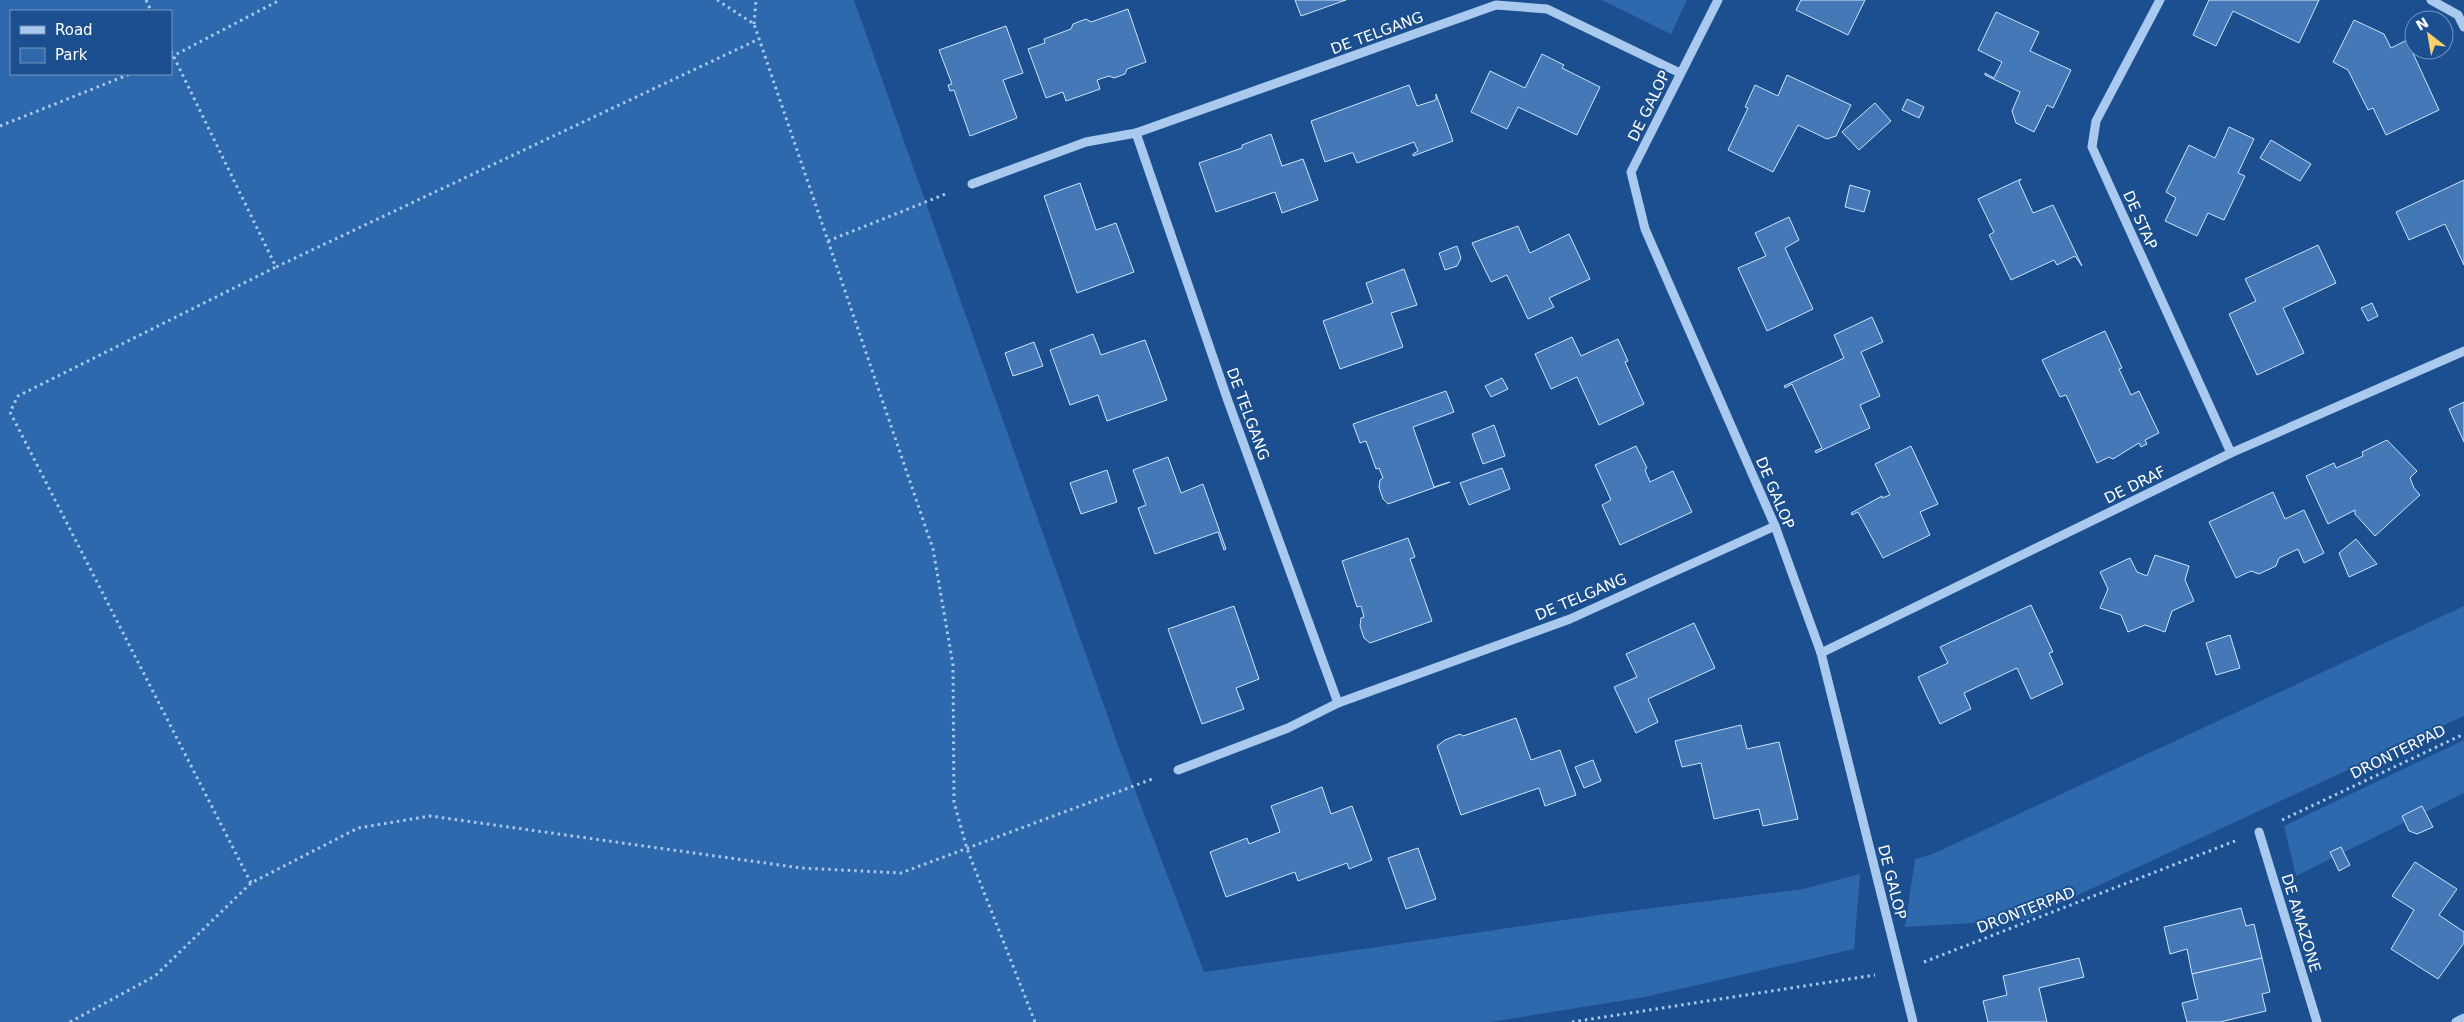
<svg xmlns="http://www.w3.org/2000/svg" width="2464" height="1022" font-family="'DejaVu Sans',sans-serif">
<rect width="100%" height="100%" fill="#1b4f8f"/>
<g fill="#2e69ad" fill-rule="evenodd">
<path d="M 0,0 L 854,0 L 1118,745 L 1204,972 L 1606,914 L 1803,889 L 1860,874 L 1854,949 L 1645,997 L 1490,1022 L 0,1022 ZM 11,11 L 171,11 L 171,74 L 11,74 Z"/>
<path d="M 1602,0 L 1687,0 L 1671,34 Z"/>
<path d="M 2464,606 L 2464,716 L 2024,920 L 1905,927 L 1915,859 L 1933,854 Z"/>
<path d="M 2464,740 L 2464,793 L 2296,876 L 2284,826 Z"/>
</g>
<g fill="#4478b7" stroke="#cfe3fa">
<path d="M 1295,0 L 1346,0 L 1301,16 Z"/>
<path d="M 1801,0 L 1865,0 L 1848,35 L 1796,10 Z"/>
<path d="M 2209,0 L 2319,0 L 2299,43 L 2233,11 L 2216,46 L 2193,35 Z"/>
<path d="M 1128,9 L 1146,62 L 1127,69 L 1125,74 L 1114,78 L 1109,76 L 1097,80 L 1100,89 L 1066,101 L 1063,92 L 1046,98 L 1028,49 L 1045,43 L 1044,39 L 1071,29 L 1073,24 L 1086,19 L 1091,22 Z"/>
<path d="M 1996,12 L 2039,32 L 2030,51 L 2071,70 L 2053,108 L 2047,105 L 2034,132 L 2016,123 L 2012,111 L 2020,92 L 1985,75 L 1985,73 L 1994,78 L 2002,62 L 1978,50 Z"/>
<path d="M 2354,20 L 2384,34 L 2391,48 L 2407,40 L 2439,110 L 2386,135 L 2373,108 L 2368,110 L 2348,70 L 2333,62 Z"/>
<path d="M 1006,26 L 1023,73 L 1003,80 L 1017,118 L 970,136 L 954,90 L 950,91 L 948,85 L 952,84 L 939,50 Z"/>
<path d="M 1542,54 L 1564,65 L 1562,68 L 1600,87 L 1577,135 L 1518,107 L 1507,129 L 1471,112 L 1490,71 L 1525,88 Z"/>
<path d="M 1787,75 L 1851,105 L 1836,136 L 1827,139 L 1798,125 L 1773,172 L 1728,150 L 1748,108 L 1745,107 L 1755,85 L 1778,96 Z"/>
<path d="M 1409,85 L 1417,106 L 1436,100 L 1436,94 L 1453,141 L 1413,156 L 1413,154 L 1418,151 L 1414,142 L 1357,163 L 1353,153 L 1351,153 L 1325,162 L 1311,121 Z"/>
<path d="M 1907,99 L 1924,107 L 1919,118 L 1902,110 Z"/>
<path d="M 1875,103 L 1891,121 L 1859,150 L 1842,132 Z"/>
<path d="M 2229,127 L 2254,139 L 2238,173 L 2245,176 L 2224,220 L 2208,213 L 2197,236 L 2165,221 L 2176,198 L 2166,192 L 2189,145 L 2215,158 Z"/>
<path d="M 1271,134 L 1282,166 L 1303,159 L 1318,200 L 1282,213 L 1275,192 L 1216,212 L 1199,163 L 1242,148 L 1242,145 Z"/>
<path d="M 2271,140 L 2311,164 L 2300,181 L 2260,158 Z"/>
<path d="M 2021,179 L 2019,182 L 2033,213 L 2053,205 L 2082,266 L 2075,256 L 2057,265 L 2054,260 L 2011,280 L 1989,235 L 1994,232 L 1978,199 Z"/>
<path d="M 2464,180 L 2464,265 L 2445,224 L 2409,240 L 2396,212 Z"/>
<path d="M 1080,183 L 1096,230 L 1116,223 L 1134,272 L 1077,293 L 1044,196 Z"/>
<path d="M 1850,185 L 1870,191 L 1864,212 L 1845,207 Z"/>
<path d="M 1789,217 L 1799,240 L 1785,248 L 1813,309 L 1767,331 L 1738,268 L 1766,256 L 1755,233 Z"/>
<path d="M 1518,226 L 1530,253 L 1569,234 L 1590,279 L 1549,298 L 1554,307 L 1528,319 L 1507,275 L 1491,282 L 1472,243 Z"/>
<path d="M 2318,245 L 2336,283 L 2283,308 L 2304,353 L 2257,375 L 2229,314 L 2256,301 L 2245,279 Z"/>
<path d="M 1457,246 L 1461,258 L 1457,266 L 1445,270 L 1439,253 Z"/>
<path d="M 1404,269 L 1417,305 L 1391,313 L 1403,347 L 1340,369 L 1323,321 L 1373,303 L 1366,283 Z"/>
<path d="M 2372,303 L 2378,316 L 2368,321 L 2361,308 Z"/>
<path d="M 1872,317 L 1883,342 L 1861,352 L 1880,396 L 1860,405 L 1870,428 L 1816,453 L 1815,451 L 1822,448 L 1792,384 L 1785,388 L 1784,386 L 1844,358 L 1834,335 Z"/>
<path d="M 2105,331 L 2122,368 L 2119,369 L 2131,395 L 2139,391 L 2159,433 L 2145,440 L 2147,444 L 2141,447 L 2139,443 L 2113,459 L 2109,457 L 2097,463 L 2066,395 L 2060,397 L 2042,360 Z"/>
<path d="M 1093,334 L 1101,355 L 1145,340 L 1167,400 L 1107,421 L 1098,395 L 1070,405 L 1050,350 Z"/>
<path d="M 1572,337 L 1581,356 L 1618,339 L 1628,361 L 1625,362 L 1644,404 L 1599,425 L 1577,377 L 1551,389 L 1535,354 Z"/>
<path d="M 1034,342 L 1043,366 L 1013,376 L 1005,353 Z"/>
<path d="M 1502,378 L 1508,389 L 1491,397 L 1485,386 Z"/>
<path d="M 1446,391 L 1454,412 L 1413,427 L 1434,487 L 1450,482 L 1388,504 L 1383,499 L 1379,487 L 1380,480 L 1383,478 L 1379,468 L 1376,469 L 1366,441 L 1360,443 L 1353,424 Z"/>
<path d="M 2464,402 L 2464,442 L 2449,409 Z"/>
<path d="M 1494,425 L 1505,456 L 1483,464 L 1472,434 Z"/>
<path d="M 2387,440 L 2417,471 L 2410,478 L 2414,488 L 2420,495 L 2375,536 L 2355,514 L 2355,510 L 2328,524 L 2306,476 L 2334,463 L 2336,468 L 2363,456 L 2362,452 Z"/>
<path d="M 1636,446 L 1647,468 L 1645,470 L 1650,482 L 1673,471 L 1692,512 L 1620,545 L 1602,505 L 1611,500 L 1595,465 Z"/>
<path d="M 1911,446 L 1938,504 L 1920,512 L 1930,535 L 1883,558 L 1858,512 L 1852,515 L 1851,513 L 1882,496 L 1882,498 L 1890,495 L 1875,464 Z"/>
<path d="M 1168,457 L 1181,493 L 1203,484 L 1226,549 L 1224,550 L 1218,532 L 1155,554 L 1138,508 L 1146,505 L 1133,470 Z"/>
<path d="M 1502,468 L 1510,489 L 1469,505 L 1460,483 Z"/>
<path d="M 1107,470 L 1117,502 L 1081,514 L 1070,483 Z"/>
<path d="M 2273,492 L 2285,519 L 2304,510 L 2324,553 L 2304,563 L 2298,549 L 2279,558 L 2276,566 L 2259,574 L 2251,571 L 2236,578 L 2209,522 Z"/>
<path d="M 1408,538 L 1415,557 L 1410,559 L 1432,621 L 1370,643 L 1364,638 L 1360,626 L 1361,618 L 1364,617 L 1361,606 L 1357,607 L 1342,561 Z"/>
<path d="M 2356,539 L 2377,564 L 2349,577 L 2339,553 Z"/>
<path d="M 2155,555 L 2189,566 L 2185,580 L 2194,601 L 2172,611 L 2165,632 L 2145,625 L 2128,632 L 2121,615 L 2100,608 L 2108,589 L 2100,572 L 2130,558 L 2137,572 L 2147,576 Z"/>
<path d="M 2031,605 L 2053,652 L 2049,653 L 2063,684 L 2031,699 L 2017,668 L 1964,693 L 1971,709 L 1940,724 L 1918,677 L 1948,663 L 1940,647 Z"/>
<path d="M 1234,606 L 1259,679 L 1236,688 L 1244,709 L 1202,724 L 1168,629 Z"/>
<path d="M 1694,623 L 1715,668 L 1648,699 L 1658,722 L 1636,733 L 1614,687 L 1637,677 L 1626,654 Z"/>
<path d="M 2230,635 L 2240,668 L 2216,675 L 2206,643 Z"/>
<path d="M 1516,718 L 1531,760 L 1560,750 L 1576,795 L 1545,806 L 1539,788 L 1461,815 L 1437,746 L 1445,740 L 1460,734 L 1463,736 Z"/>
<path d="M 1741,725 L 1747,749 L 1779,742 L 1798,819 L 1763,826 L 1759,809 L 1714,819 L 1701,763 L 1682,767 L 1675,741 Z"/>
<path d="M 1593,760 L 1601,781 L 1584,788 L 1575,767 Z"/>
<path d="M 1322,787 L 1331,814 L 1352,806 L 1372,860 L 1349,869 L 1347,863 L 1298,881 L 1295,872 L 1226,897 L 1210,852 L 1247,838 L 1249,844 L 1280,832 L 1271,806 Z"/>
<path d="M 2422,806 L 2433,827 L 2417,834 L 2409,831 L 2402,816 Z"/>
<path d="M 2341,847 L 2350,865 L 2339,871 L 2330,852 Z"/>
<path d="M 1418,848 L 1436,899 L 1406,909 L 1388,858 Z"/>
<path d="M 2415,862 L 2457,889 L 2439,915 L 2464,932 L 2464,943 L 2438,979 L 2391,949 L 2414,910 L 2392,896 Z"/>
<path d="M 2241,908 L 2246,926 L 2254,924 L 2262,958 L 2192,974 L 2187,949 L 2170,954 L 2164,927 Z"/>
<path d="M 2079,958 L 2084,977 L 2039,988 L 2047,1022 L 1988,1022 L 1983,1001 L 2007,995 L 2003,976 Z"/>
<path d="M 2262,958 L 2270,992 L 2262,994 L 2266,1011 L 2220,1022 L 2187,1022 L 2182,1003 L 2198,999 L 2192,974 Z"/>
</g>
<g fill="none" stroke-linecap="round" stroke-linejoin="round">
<g stroke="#a9c9ee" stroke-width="3" stroke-dasharray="2.5 4" stroke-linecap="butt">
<path d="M 146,0 L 151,11"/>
<path d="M 717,0 L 754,24 L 933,549 L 953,665 L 954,802 L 967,849 L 1035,1022"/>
<path d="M 754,24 L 756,0"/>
<path d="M 171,51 L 276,267 L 759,39"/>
<path d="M 171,57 L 280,0"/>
<path d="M 0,126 L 130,74"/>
<path d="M 828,241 L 948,193"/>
<path d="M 2282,820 L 2464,734"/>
<path d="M 251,883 L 10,412 L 18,396 L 276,267"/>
<path d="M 1924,962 L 2235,841"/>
<path d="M 70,1022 L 155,976 L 251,883 L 358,828 L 430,816 L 801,868 L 901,873 L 1155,778"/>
<path d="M 1572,1022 L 1875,975"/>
</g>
<g stroke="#a9c9ee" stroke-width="9">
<path d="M 1718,0 L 1631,172 L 1645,229 L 1775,526 L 1821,653 L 1913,1022"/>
<path d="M 2160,0 L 2096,121 L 2092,147 L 2231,453"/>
<path d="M 2431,0 L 2458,15 L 2464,27"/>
<path d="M 1680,73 L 1547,9 L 1496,5 L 1136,133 L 1228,401 L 1338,703 L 1570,619 L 1775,526"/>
<path d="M 972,184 L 1086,142 L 1136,133"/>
<path d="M 1821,653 L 2231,453 L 2464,351"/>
<path d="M 1178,770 L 1288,728 L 1338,703"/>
<path d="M 2259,832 L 2317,1022"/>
<path d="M 2456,1022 L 2464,1018"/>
</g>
</g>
<g text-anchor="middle" stroke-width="4" stroke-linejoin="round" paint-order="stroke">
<g font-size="15" fill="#fff" stroke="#1b4f8f">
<text transform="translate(1377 33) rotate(-20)" y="5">DE TELGANG</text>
<text transform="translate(1649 106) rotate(-64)" y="5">DE GALOP</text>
<text transform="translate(2140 220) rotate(66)" y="5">DE STAP</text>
<text transform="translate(1248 414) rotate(70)" y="5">DE TELGANG</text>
<text transform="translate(2135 485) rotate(-26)" y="5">DE DRAF</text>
<text transform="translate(1775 493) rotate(67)" y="5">DE GALOP</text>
<text transform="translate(1581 597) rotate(-23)" y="5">DE TELGANG</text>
<text transform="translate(2398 752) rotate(-26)" y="5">DRONTERPAD</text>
<text transform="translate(1892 882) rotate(76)" y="5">DE GALOP</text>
<text transform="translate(2026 910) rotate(-21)" y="5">DRONTERPAD</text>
<text transform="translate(2301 923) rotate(73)" y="5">DE AMAZONE</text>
</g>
</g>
<rect x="10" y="10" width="162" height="65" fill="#1b4f8f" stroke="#7695bc"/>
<rect x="20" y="26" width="25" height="8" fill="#a9c9ee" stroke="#7695bc"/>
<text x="55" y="35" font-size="15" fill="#ffffff">Road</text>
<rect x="20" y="48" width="25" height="15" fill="#2e69ad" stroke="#7695bc"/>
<text x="55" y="60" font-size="15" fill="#ffffff">Park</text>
<g transform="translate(2429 35) rotate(329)"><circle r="24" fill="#1b4f8f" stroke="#7695bc"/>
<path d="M0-4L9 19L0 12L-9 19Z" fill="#ffd166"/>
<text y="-8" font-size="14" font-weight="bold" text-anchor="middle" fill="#ffffff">N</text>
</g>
</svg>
